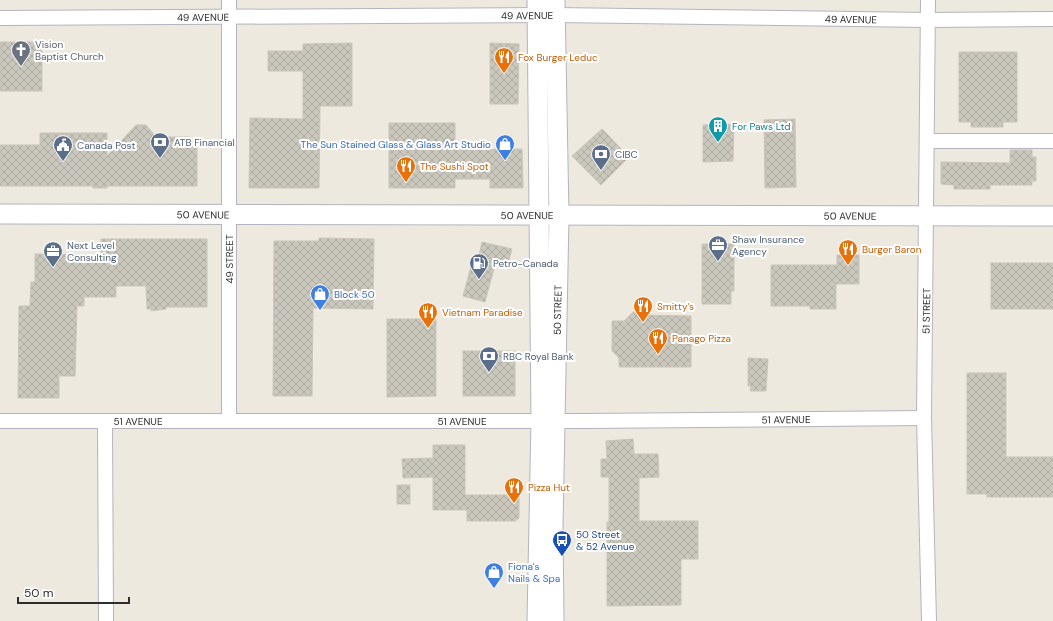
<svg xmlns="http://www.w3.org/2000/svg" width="1053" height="621" font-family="'DM Sans',sans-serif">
<defs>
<pattern id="building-cross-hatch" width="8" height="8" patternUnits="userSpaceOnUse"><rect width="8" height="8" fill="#cac7bd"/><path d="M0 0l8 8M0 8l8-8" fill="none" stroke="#aeaba3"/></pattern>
</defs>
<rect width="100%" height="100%" fill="#eee9df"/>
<g fill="url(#building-cross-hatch)" stroke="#cac5b8">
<rect x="0" y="42" width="42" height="49"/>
<path d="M 352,43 L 352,106 L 320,106 L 319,188 L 249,188 L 250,118 L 303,119 L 303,71 L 268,71 L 268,51 L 303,51 L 303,44 Z"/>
<path d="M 490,43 L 519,44 L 518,104 L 490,104 Z"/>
<path d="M 959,52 L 1017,52 L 1017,122 L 1003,122 L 1003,127 L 971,127 L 971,122 L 959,122 Z"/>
<path d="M 795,119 L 796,187 L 765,188 L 764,120 Z"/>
<path d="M 389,123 L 455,123 L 455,150 L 522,149 L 523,188 L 490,188 L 490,179 L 455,179 L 455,188 L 389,188 Z"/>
<path d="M 734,124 L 733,161 L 703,162 L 703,125 Z"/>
<path d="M 136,125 L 146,125 L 156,137 L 189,137 L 197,143 L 197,186 L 107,186 L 107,188 L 93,188 L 93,186 L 0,186 L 0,145 L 40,145 L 40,133 L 107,133 L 107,156 Z"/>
<path d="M 602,129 L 629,157 L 601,185 L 572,156 Z"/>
<path d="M 1010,150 L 1032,150 L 1032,157 L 1036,157 L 1036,181 L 1032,181 L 1032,185 L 990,185 L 990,189 L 954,189 L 954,185 L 941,184 L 941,162 L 1010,163 Z"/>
<path d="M 319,238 L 374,239 L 373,309 L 313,308 L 312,396 L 273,396 L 274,241 L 319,241 Z"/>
<path d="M 101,239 L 207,239 L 207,307 L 166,307 L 166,309 L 151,311 L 151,309 L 147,309 L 146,286 L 116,286 L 116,297 L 84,297 L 84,306 L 77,306 L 75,376 L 59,376 L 59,398 L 18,398 L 19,306 L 30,306 L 31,282 L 35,282 L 35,254 L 101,255 Z"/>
<path d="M 482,242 L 512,249 L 508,264 L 496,261 L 485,302 L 463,296 L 473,259 L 478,260 Z"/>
<path d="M 702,244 L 734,244 L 734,291 L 731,291 L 731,304 L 702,304 Z"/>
<path d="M 837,255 L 859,255 L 859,284 L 836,284 L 836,309 L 810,309 L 810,306 L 771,306 L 771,265 L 837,265 Z"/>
<rect x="991" y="263" width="62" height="46"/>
<path d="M 633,312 L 642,312 L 642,315 L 691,316 L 691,367 L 619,367 L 619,358 L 612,351 L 612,321 L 624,321 Z"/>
<path d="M 387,319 L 436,319 L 436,396 L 387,397 Z"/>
<rect x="463" y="351" width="52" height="45"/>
<path d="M 748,358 L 768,359 L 766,391 L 750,391 L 751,386 L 748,386 Z"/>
<path d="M 967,373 L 1006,373 L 1006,457 L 1053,457 L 1053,497 L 987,497 L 987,494 L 967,494 Z"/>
<path d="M 633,439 L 634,454 L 658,454 L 659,477 L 639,478 L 639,521 L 698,521 L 698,559 L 681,559 L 681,605 L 607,606 L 607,522 L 609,522 L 609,477 L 601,477 L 601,459 L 607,459 L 606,441 Z"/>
<path d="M 433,445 L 465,445 L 465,495 L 519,495 L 519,518 L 515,521 L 467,521 L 467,510 L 433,510 L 433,477 L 403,478 L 402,459 L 433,458 Z"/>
<rect x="397" y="485" width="13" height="19"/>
</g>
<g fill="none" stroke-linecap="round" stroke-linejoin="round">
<defs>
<g id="street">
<path d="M 229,0 L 229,421"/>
<path d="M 928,0 L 924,418 L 929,621"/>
<path id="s1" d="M 0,18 L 555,15 L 928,20 L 1053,19"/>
<path d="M 927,141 L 1053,141"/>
<path id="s2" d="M 0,421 L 585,421 L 924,418"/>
<path d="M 105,422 L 106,621"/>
</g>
<g id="secondary">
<path d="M 537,0 L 541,421 L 537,621"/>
<path id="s3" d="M 0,214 L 1053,216"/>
<path id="s4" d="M 554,621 L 553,526 L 559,216 L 555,0"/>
</g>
</defs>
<use href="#street" stroke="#b3b4c0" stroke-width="16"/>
<use href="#secondary" stroke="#b3b4c0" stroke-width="21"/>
<use href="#street" stroke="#fff" stroke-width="14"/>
<use href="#secondary" stroke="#fff" stroke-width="19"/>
</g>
<defs>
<symbol id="church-pin" viewBox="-11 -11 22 30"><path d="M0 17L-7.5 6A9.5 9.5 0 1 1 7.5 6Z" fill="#6b7280" stroke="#fff"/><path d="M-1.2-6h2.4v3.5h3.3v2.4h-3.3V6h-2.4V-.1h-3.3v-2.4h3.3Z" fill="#fff"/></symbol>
<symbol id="restaurant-pin" viewBox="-11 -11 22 30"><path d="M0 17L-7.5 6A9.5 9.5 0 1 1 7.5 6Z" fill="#e8710a" stroke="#fff"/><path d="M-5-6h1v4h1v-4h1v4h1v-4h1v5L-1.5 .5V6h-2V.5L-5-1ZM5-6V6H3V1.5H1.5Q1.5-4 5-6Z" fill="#fff"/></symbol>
<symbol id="building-pin" viewBox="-11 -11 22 30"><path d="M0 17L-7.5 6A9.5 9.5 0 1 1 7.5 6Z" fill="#0f9aa8" stroke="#fff"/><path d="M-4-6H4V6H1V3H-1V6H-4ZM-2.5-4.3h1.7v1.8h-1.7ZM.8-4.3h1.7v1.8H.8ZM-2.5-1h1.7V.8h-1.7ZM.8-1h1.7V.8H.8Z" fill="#fff"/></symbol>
<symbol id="bank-pin" viewBox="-11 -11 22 30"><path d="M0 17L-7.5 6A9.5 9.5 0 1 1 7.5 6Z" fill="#5c6f8a" stroke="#fff"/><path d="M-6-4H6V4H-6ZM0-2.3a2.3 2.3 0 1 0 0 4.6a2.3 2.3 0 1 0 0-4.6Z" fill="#fff"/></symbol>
<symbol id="shop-pin" viewBox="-11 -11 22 30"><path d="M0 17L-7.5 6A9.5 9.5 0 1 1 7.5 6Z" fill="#3f7fe0" stroke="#fff"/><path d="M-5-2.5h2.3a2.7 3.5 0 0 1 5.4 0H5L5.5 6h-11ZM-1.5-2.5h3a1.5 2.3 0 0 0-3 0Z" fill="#fff"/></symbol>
<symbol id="civic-pin" viewBox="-11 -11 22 30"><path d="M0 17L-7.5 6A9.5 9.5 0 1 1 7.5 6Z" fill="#5c6f8a" stroke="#fff"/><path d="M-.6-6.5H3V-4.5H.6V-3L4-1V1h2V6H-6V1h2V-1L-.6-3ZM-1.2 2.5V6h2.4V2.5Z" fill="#fff"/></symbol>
<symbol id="office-pin" viewBox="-11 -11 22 30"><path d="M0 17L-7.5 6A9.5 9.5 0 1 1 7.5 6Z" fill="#5c6f8a" stroke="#fff"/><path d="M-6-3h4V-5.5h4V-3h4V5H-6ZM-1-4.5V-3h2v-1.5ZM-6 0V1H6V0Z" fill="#fff"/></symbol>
<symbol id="fuel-pin" viewBox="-11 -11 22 30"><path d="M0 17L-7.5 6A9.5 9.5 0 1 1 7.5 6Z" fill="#5c6f8a" stroke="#fff"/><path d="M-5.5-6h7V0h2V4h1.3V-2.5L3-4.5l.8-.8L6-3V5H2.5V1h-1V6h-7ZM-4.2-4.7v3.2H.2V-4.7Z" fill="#fff"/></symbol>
<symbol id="bus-pin" viewBox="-11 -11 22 30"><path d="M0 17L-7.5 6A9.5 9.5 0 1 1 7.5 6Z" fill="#1a4fb4" stroke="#fff"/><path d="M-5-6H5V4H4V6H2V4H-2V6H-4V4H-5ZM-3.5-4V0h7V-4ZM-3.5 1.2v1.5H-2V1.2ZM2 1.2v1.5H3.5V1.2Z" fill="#fff"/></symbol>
</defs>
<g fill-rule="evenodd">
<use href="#church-pin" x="10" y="39" width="22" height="30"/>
<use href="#restaurant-pin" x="493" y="46" width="22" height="30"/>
<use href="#building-pin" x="707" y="115" width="22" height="30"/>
<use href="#bank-pin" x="149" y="131" width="22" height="30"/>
<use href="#shop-pin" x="494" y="133" width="22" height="30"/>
<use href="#civic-pin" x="52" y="134" width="22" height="30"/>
<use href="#bank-pin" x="590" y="143" width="22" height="30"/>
<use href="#restaurant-pin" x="395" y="155" width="22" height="30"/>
<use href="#office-pin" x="707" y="234" width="22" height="30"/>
<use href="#restaurant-pin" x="837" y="238" width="22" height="30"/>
<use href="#office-pin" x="42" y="240" width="22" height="30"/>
<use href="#fuel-pin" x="468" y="252" width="22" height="30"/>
<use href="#shop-pin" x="309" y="283" width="22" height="30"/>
<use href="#restaurant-pin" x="632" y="295" width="22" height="30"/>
<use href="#restaurant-pin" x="417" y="301" width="22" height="30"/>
<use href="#restaurant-pin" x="647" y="327" width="22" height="30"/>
<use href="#bank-pin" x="478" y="345" width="22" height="30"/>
<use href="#restaurant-pin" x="503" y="476" width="22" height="30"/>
<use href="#bus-pin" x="551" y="529" width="22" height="30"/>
<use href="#shop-pin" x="483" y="561" width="22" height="30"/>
</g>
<g text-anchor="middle" stroke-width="4" stroke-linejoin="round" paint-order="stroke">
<g font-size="10" fill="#2d2d2d" stroke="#fff">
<text dy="4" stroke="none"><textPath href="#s1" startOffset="527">49 AVENUE</textPath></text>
<text dy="4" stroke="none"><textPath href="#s1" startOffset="203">49 AVENUE</textPath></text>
<text dy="4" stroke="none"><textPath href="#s1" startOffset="851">49 AVENUE</textPath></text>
<text dy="4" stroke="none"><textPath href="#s3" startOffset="203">50 AVENUE</textPath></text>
<text dy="4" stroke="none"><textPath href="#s3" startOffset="850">50 AVENUE</textPath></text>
<text dy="4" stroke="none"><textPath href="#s3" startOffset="527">50 AVENUE</textPath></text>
<text transform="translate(229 259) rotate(-90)" y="4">49 STREET</text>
<text dy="4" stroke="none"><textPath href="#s4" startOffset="311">50 STREET</textPath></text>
<text transform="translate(926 311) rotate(-89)" y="4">51 STREET</text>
<text dy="4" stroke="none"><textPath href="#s2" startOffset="786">51 AVENUE</textPath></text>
<text dy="4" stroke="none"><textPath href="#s2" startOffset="462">51 AVENUE</textPath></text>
<text dy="4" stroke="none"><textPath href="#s2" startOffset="138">51 AVENUE</textPath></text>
</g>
<g font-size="10" fill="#5b616d" stroke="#fff" text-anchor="start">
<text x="35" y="48">Vision<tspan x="35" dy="12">Baptist Church</tspan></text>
</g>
<g font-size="10" fill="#c56008" stroke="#fff" text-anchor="start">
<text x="518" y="61">Fox Burger Leduc</text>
<text x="420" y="170">The Sushi Spot</text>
<text x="862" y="253">Burger Baron</text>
<text x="657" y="310">Smitty's</text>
<text x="442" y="316">Vietnam Paradise</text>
<text x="672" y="342">Panago Pizza</text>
<text x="528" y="491">Pizza Hut</text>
</g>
<g font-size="10" fill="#0d838f" stroke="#fff" text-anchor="start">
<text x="732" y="130">For Paws Ltd</text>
</g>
<g font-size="10" fill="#4e5e75" stroke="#fff" text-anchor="start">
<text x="174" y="146">ATB Financial</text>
<text x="77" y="149">Canada Post</text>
<text x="615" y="158">CIBC</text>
<text x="732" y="243">Shaw Insurance<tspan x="732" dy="12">Agency</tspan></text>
<text x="67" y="249">Next Level<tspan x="67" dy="12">Consulting</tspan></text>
<text x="493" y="267">Petro-Canada</text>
<text x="503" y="360">RBC Royal Bank</text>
</g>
<g font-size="10" fill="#366cbe" stroke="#fff" text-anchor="start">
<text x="491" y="148" text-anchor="end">The Sun Stained Glass &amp; Glass Art Studio</text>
<text x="334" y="298">Block 50</text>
<text x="508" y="570">Fiona's<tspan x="508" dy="12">Nails &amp; Spa</tspan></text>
</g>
<g font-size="10" fill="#164399" stroke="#fff" text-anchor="start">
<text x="576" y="538">50 Street<tspan x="576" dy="12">&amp; 52 Avenue</tspan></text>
</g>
</g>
<path d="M18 597v6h111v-6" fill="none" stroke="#2d2d2d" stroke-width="2"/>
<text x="24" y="597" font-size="12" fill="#2d2d2d" stroke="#ffffff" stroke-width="3" paint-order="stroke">50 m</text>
</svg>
